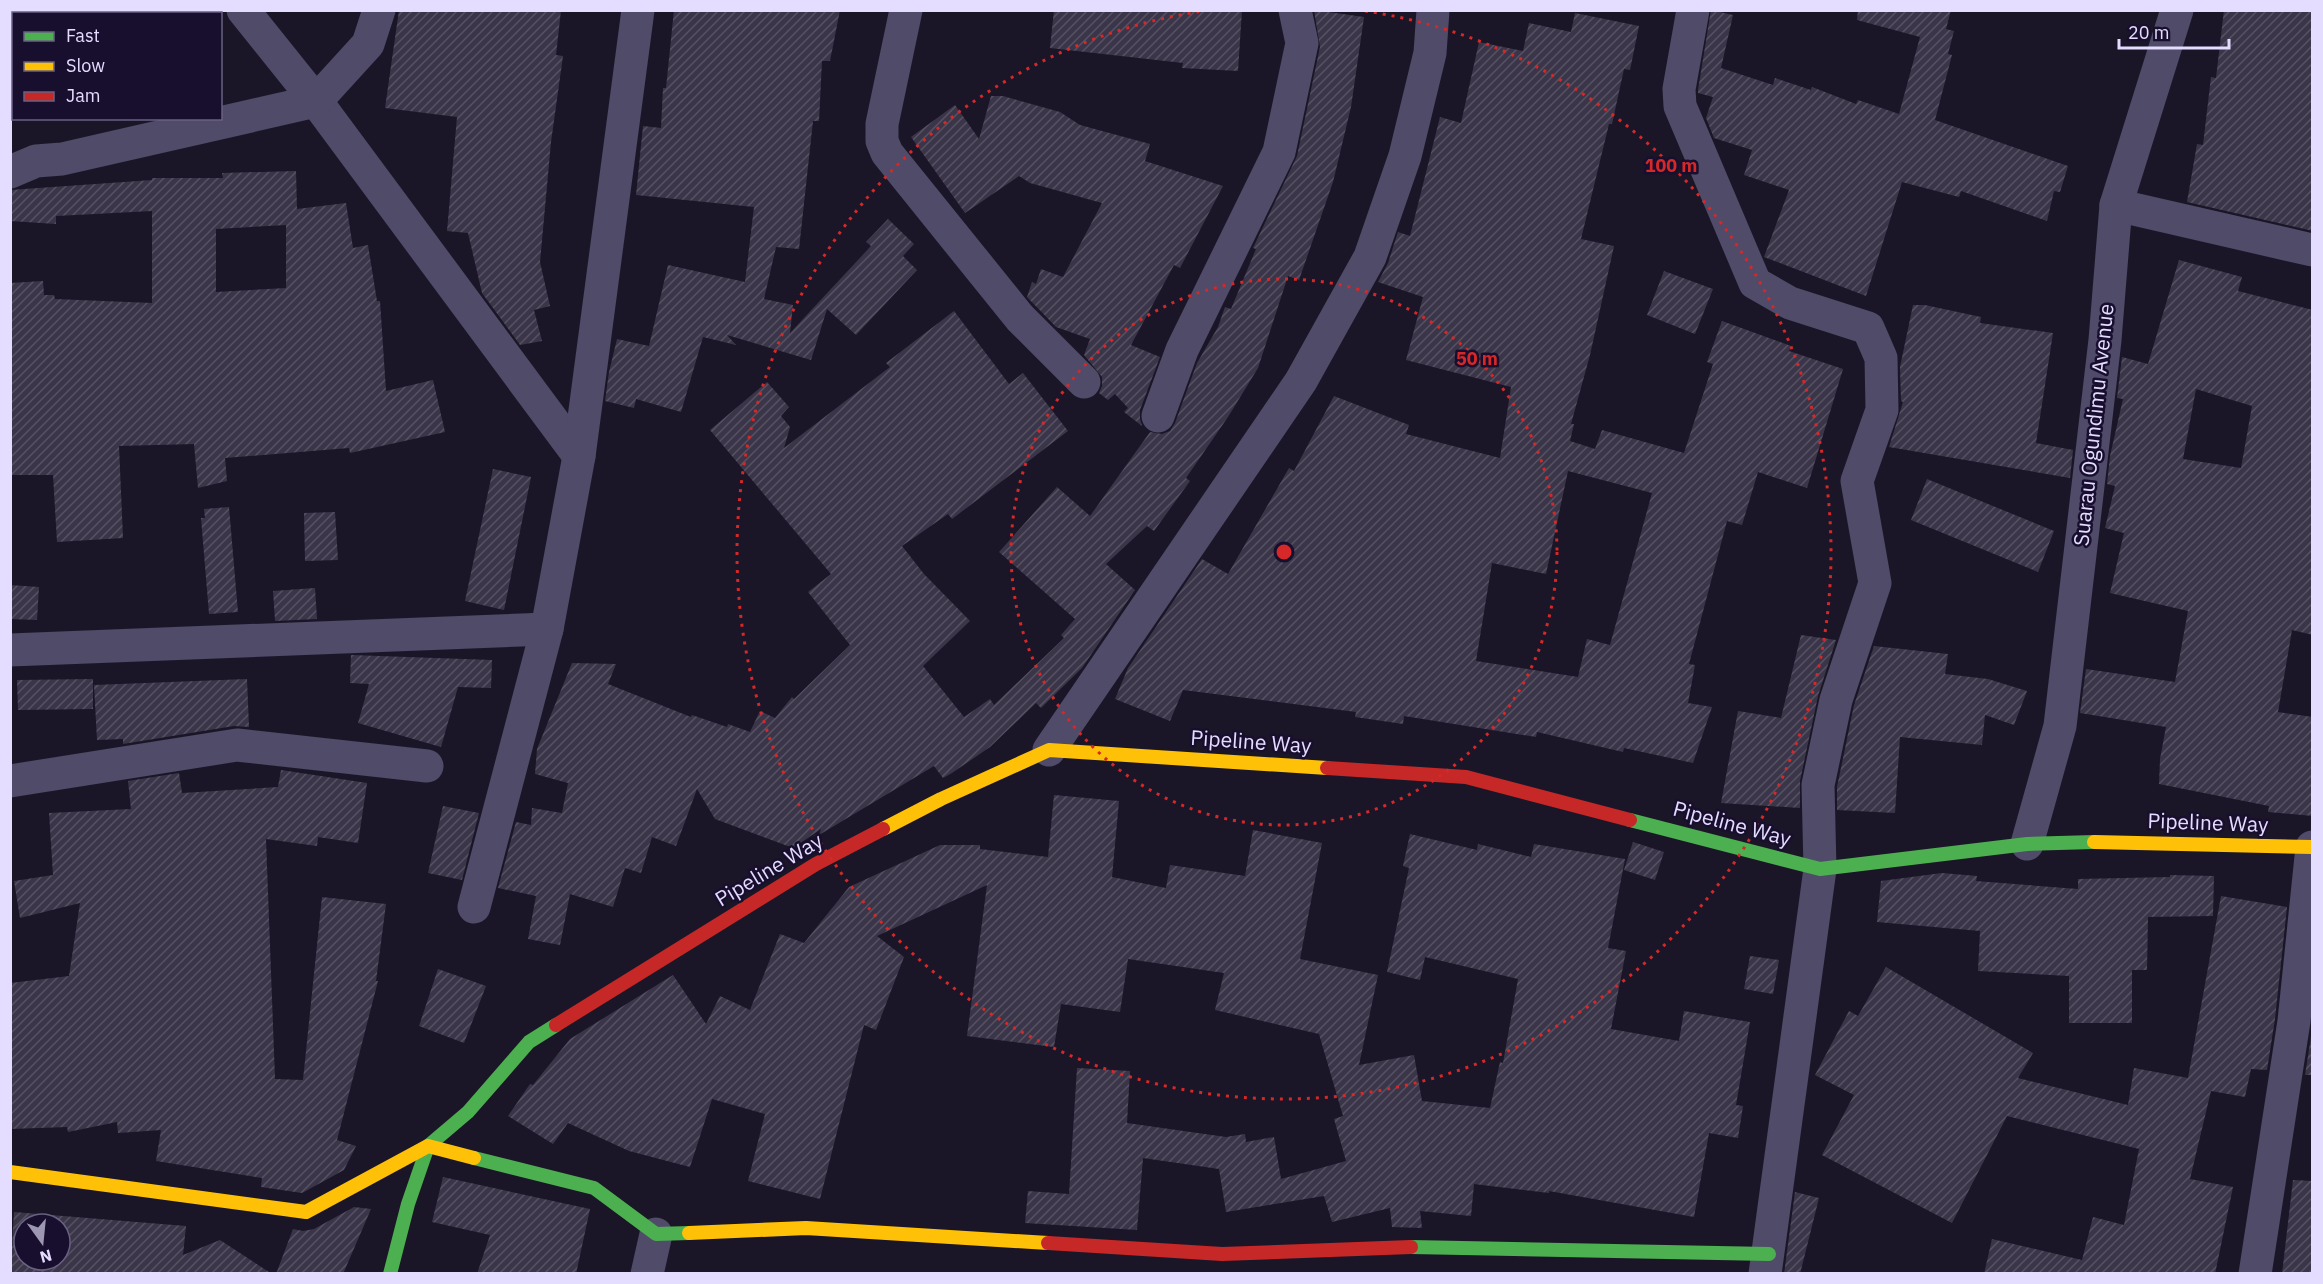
<svg xmlns="http://www.w3.org/2000/svg" width="2323" height="1284" font-family="'IBM Plex Sans',sans-serif">
<defs>
<pattern id="building-hatch" width="6" height="6" patternUnits="userSpaceOnUse" patternTransform="scale(1.5)"><rect width="6" height="6" fill="#3a3548"/><path d="M-1 1l2-2M0 6l6-6M5 7l2-2" fill="none" stroke="#565263"/></pattern>
</defs>
<rect width="100%" height="100%" fill="#1b1627"/>
<g fill="url(#building-hatch)" fill-rule="evenodd">
<path d="M 399,10 L 561,10 L 556,55 L 563,56 L 551,142 L 540,262 L 550,306 L 534,310 L 542,341 L 520,345 L 482,293 L 468,233 L 447,231 L 457,117 L 385,108 Z"/>
<path d="M 674,10 L 840,10 L 830,61 L 822,61 L 819,121 L 813,121 L 799,249 L 776,247 L 764,299 L 793,305 L 790,333 L 871,246 L 866,242 L 888,219 L 914,244 L 903,256 L 917,270 L 856,335 L 827,309 L 811,360 L 727,335 L 736,345 L 703,337 L 681,412 L 636,399 L 634,408 L 605,401 L 609,372 L 617,339 L 649,346 L 668,265 L 745,282 L 754,207 L 636,195 L 643,126 L 661,128 L 663,88 L 666,88 Z"/>
<path d="M 1054,10 L 1242,10 L 1238,71 L 1182,68 L 1183,63 L 1050,48 Z"/>
<path d="M 1314,10 L 1364,17 L 1351,107 L 1333,182 L 1299,280 L 1288,276 L 1258,368 L 1228,417 L 1186,478 L 1190,481 L 1154,531 L 1147,526 L 1106,564 L 1135,590 L 1082,668 L 1041,708 L 1036,703 L 990,747 L 952,773 L 943,778 L 934,766 L 819,835 L 821,829 L 793,848 L 715,819 L 697,789 L 676,846 L 652,837 L 641,873 L 625,868 L 613,907 L 570,894 L 560,945 L 528,939 L 536,896 L 498,888 L 516,822 L 531,825 L 532,808 L 562,813 L 568,783 L 535,774 L 537,749 L 572,663 L 616,664 L 608,684 L 691,717 L 692,715 L 727,727 L 728,724 L 750,732 L 760,711 L 775,718 L 792,697 L 794,699 L 850,645 L 808,592 L 831,574 L 710,430 L 767,382 L 789,407 L 781,416 L 790,427 L 784,448 L 890,367 L 886,363 L 954,311 L 1009,384 L 1023,373 L 1068,431 L 952,519 L 948,514 L 902,546 L 924,574 L 970,621 L 923,666 L 964,717 L 990,699 L 994,705 L 1064,638 L 1061,635 L 1075,619 L 999,552 L 1057,487 L 1090,516 L 1150,432 L 1162,434 L 1170,431 L 1175,423 L 1197,363 L 1218,327 L 1225,307 L 1231,309 L 1256,249 L 1253,248 L 1297,156 L 1320,47 Z"/>
<path d="M 1711,10 L 1733,15 L 1721,68 L 1773,85 L 1775,78 L 1811,90 L 1812,87 L 1856,104 L 1858,100 L 1899,114 L 1920,37 L 1857,20 L 1858,10 L 1951,10 L 1946,29 L 1954,31 L 1948,54 L 1952,55 L 1935,120 L 2068,166 L 2060,192 L 2054,191 L 2047,221 L 1961,191 L 1959,197 L 1902,182 L 1866,296 L 1764,257 L 1789,190 L 1744,175 L 1752,150 L 1714,138 L 1706,118 L 1713,97 L 1698,93 L 1698,90 Z"/>
<path d="M 2224,10 L 2313,10 L 2313,231 L 2187,202 L 2197,144 L 2203,145 L 2211,77 L 2216,78 Z"/>
<path d="M 1575,13 L 1639,26 L 1630,70 L 1624,69 L 1612,124 L 1609,124 L 1581,239 L 1614,246 L 1590,355 L 1571,424 L 1574,424 L 1570,441 L 1595,449 L 1602,430 L 1684,453 L 1713,364 L 1707,362 L 1722,321 L 1791,346 L 1789,351 L 1843,369 L 1807,488 L 1758,472 L 1742,525 L 1727,521 L 1689,664 L 1695,665 L 1688,703 L 1712,707 L 1693,763 L 1624,748 L 1623,752 L 1537,732 L 1536,737 L 1404,716 L 1403,724 L 1355,717 L 1356,712 L 1183,690 L 1170,721 L 1115,699 L 1128,668 L 1202,559 L 1228,574 L 1289,468 L 1294,471 L 1334,396 L 1409,425 L 1406,434 L 1500,458 L 1511,387 L 1406,360 L 1423,297 L 1378,282 L 1388,263 L 1398,232 L 1410,236 L 1440,117 L 1461,123 L 1479,42 L 1523,51 L 1529,23 L 1571,32 ZM 1568,471 L 1652,493 L 1610,645 L 1587,639 L 1578,677 L 1476,661 L 1492,563 L 1546,574 Z"/>
<path d="M 991,96 L 1003,96 L 1060,112 L 1080,125 L 1150,144 L 1145,161 L 1223,186 L 1180,268 L 1174,265 L 1131,345 L 1160,357 L 1140,410 L 1140,419 L 1142,426 L 1124,412 L 1128,408 L 1115,394 L 1108,400 L 1099,393 L 1102,386 L 1102,377 L 1084,355 L 1090,339 L 1056,327 L 1027,297 L 1032,282 L 1036,284 L 1041,269 L 1063,277 L 1102,203 L 1030,183 L 1019,176 L 965,213 L 911,137 L 955,105 L 979,139 Z"/>
<path d="M 296,171 L 297,209 L 346,203 L 353,248 L 368,245 L 377,301 L 380,301 L 386,391 L 433,380 L 445,432 L 350,453 L 349,448 L 225,458 L 227,481 L 198,488 L 194,444 L 119,446 L 123,538 L 57,542 L 53,475 L 10,475 L 10,283 L 43,281 L 44,295 L 54,295 L 55,299 L 152,303 L 152,211 L 56,216 L 56,224 L 10,221 L 10,190 L 152,180 L 152,178 L 223,178 L 222,173 ZM 286,225 L 286,288 L 216,292 L 216,229 Z"/>
<path d="M 2179,260 L 2242,277 L 2238,291 L 2313,310 L 2313,635 L 2292,630 L 2278,712 L 2313,717 L 2313,816 L 2268,812 L 2269,806 L 2159,784 L 2160,759 L 2166,727 L 2080,713 L 2086,669 L 2175,682 L 2188,611 L 2110,593 L 2124,533 L 2105,528 L 2115,486 L 2107,484 L 2110,456 L 2123,399 L 2117,398 L 2122,357 L 2148,364 ZM 2196,389 L 2252,406 L 2241,468 L 2183,459 Z"/>
<path d="M 1664,271 L 1713,289 L 1695,334 L 1647,315 Z"/>
<path d="M 1913,305 L 1925,305 L 1981,317 L 1980,323 L 2053,333 L 2036,443 L 2073,450 L 2070,478 L 1889,447 L 1903,402 L 1901,401 L 1900,367 Z"/>
<path d="M 493,469 L 531,477 L 504,610 L 465,601 Z"/>
<path d="M 1927,479 L 2054,531 L 2038,572 L 1911,520 Z"/>
<path d="M 229,507 L 238,612 L 209,614 L 201,518 L 205,518 L 204,509 Z"/>
<path d="M 335,512 L 338,560 L 305,561 L 304,513 Z"/>
<path d="M 10,585 L 39,587 L 37,620 L 10,619 Z"/>
<path d="M 315,588 L 317,619 L 275,621 L 273,591 Z"/>
<path d="M 1801,635 L 1836,640 L 1818,696 L 1800,781 L 1800,808 L 1721,803 L 1738,711 L 1781,718 Z"/>
<path d="M 1874,646 L 1948,654 L 1945,674 L 1988,679 L 2027,691 L 2014,725 L 1985,715 L 1982,745 L 1900,737 L 1895,813 L 1837,810 L 1837,787 L 1854,705 Z"/>
<path d="M 351,655 L 492,660 L 491,688 L 458,687 L 441,747 L 358,723 L 369,684 L 350,683 Z"/>
<path d="M 93,679 L 93,709 L 18,710 L 17,680 Z"/>
<path d="M 247,679 L 249,727 L 234,726 L 123,744 L 123,739 L 97,740 L 94,685 Z"/>
<path d="M 281,770 L 367,783 L 358,843 L 318,837 L 317,846 L 266,839 L 275,1079 L 303,1080 L 322,897 L 386,904 L 376,981 L 378,981 L 337,1140 L 356,1146 L 344,1170 L 302,1193 L 261,1187 L 262,1178 L 156,1161 L 161,1130 L 118,1133 L 117,1122 L 68,1132 L 67,1127 L 10,1129 L 10,983 L 69,976 L 80,903 L 20,918 L 14,881 L 53,875 L 49,813 L 131,809 L 128,781 L 179,773 L 182,793 L 278,787 Z"/>
<path d="M 1054,795 L 1119,801 L 1112,877 L 1166,888 L 1170,865 L 1245,876 L 1253,830 L 1322,843 L 1300,959 L 1378,975 L 1359,1065 L 1414,1055 L 1422,1101 L 1490,1108 L 1500,1062 L 1503,1063 L 1518,979 L 1425,957 L 1420,980 L 1387,972 L 1409,868 L 1403,866 L 1410,834 L 1477,850 L 1478,844 L 1531,857 L 1534,844 L 1625,859 L 1608,948 L 1626,951 L 1611,1029 L 1679,1041 L 1684,1011 L 1750,1022 L 1736,1105 L 1743,1106 L 1738,1138 L 1709,1133 L 1694,1217 L 1549,1191 L 1549,1193 L 1474,1184 L 1471,1216 L 1420,1211 L 1422,1228 L 1392,1227 L 1390,1208 L 1332,1222 L 1324,1196 L 1226,1212 L 1219,1169 L 1143,1158 L 1137,1230 L 1025,1223 L 1028,1191 L 1069,1194 L 1077,1068 L 1130,1071 L 1127,1123 L 1226,1137 L 1245,1134 L 1246,1142 L 1274,1137 L 1281,1179 L 1346,1161 L 1334,1119 L 1343,1116 L 1319,1034 L 1215,1010 L 1224,973 L 1128,959 L 1120,1012 L 1061,1004 L 1054,1047 L 967,1036 L 987,885 L 877,936 L 904,957 L 876,1030 L 864,1025 L 820,1199 L 748,1181 L 765,1114 L 712,1099 L 690,1167 L 629,1151 L 568,1123 L 553,1144 L 508,1116 L 530,1084 L 533,1085 L 570,1039 L 673,975 L 706,1024 L 720,996 L 750,1010 L 780,934 L 804,943 L 849,887 L 940,845 L 980,845 L 980,849 L 1048,857 Z"/>
<path d="M 443,806 L 479,813 L 462,880 L 428,873 Z"/>
<path d="M 1633,842 L 1664,852 L 1655,880 L 1624,870 Z"/>
<path d="M 1942,873 L 1977,876 L 1976,881 L 2078,889 L 2078,879 L 2170,877 L 2170,875 L 2214,876 L 2213,916 L 2148,917 L 2147,970 L 2132,970 L 2132,1023 L 2069,1023 L 2069,976 L 1978,971 L 1980,931 L 1877,922 L 1881,881 Z"/>
<path d="M 2221,896 L 2287,907 L 2275,1019 L 2267,1070 L 2251,1069 L 2245,1097 L 2211,1091 L 2190,1179 L 2233,1187 L 2215,1274 L 1984,1274 L 1992,1239 L 2082,1260 L 2093,1217 L 2124,1225 L 2139,1149 L 2007,1116 L 1952,1223 L 1822,1155 L 1854,1095 L 1815,1075 L 1849,1011 L 1858,1016 L 1886,967 L 2033,1053 L 2018,1078 L 2128,1105 L 2134,1068 L 2188,1078 Z"/>
<path d="M 1750,956 L 1779,960 L 1773,994 L 1744,989 Z"/>
<path d="M 438,969 L 486,986 L 464,1043 L 419,1026 Z"/>
<path d="M 2313,1024 L 2313,1075 L 2305,1075 Z"/>
<path d="M 443,1177 L 590,1209 L 576,1274 L 477,1274 L 490,1235 L 432,1222 Z"/>
<path d="M 2293,1180 L 2313,1181 L 2313,1274 L 2282,1274 Z"/>
<path d="M 1795,1192 L 1819,1198 L 1800,1274 L 1784,1274 Z"/>
<path d="M 354,1207 L 371,1209 L 343,1274 L 276,1274 L 293,1229 L 303,1231 L 314,1229 Z"/>
<path d="M 14,1212 L 186,1226 L 183,1255 L 220,1240 L 272,1274 L 10,1274 ZM 24,1224 L 60,1224 L 60,1260 L 24,1260 Z"/>
</g>
<g fill="none" stroke-linecap="round" stroke-linejoin="round">
<g stroke="#4f4b68" stroke-width="33">
<path d="M 243,10 L 316,101 L 579,456"/>
<path d="M 906,10 L 882,124 L 882,141 L 887,153 L 1020,318 L 1084,382"/>
<path d="M 1693,10 L 1679,89 L 1680,106 L 1755,283 L 1790,303 L 1868,328 L 1881,358 L 1882,410 L 1857,481 L 1875,583 L 1836,700 L 1818,785 L 1820,869 L 1765,1274"/>
<path d="M 10,172 L 36,161 L 62,159 L 316,101 L 368,44 L 379,10"/>
<path d="M 2116,205 L 2312,250"/>
<path d="M 1158,416 L 1182,350 L 1279,152 L 1302,43 L 1295,10"/>
<path d="M 10,650 L 547,629"/>
<path d="M 1049,750 L 1301,381 L 1370,257 L 1405,156 L 1430,53 L 1433,10"/>
<path d="M 10,781 L 237,745 L 427,766"/>
<path d="M 2027,844 L 2060,726 L 2105,340 L 2116,205 L 2177,10"/>
<path d="M 474,907 L 547,629 L 579,456 L 638,10"/>
<path d="M 647,1274 L 656,1234"/>
<path d="M 2255,1274 L 2294,1021 L 2312,847"/>
</g>
<g stroke="#4caf50" stroke-width="14">
<path d="M 1630,820 L 1820,869 L 2027,844 L 2094,842"/>
<path d="M 474,1158 L 594,1188 L 656,1234 L 689,1233"/>
<path d="M 1411,1247 L 1769,1254"/>
<path d="M 390,1274 L 408,1204 L 428,1146 L 468,1112 L 529,1042 L 556,1025"/>
</g>
<g stroke="#ffc107" stroke-width="14">
<path d="M 883,829 L 941,799 L 1049,750 L 1327,768"/>
<path d="M 2094,842 L 2312,847"/>
<path d="M 10,1172 L 306,1212 L 428,1146 L 474,1158"/>
<path d="M 689,1233 L 806,1228 L 1048,1243"/>
</g>
<g stroke="#c62828" stroke-width="14">
<path d="M 1327,768 L 1466,777 L 1630,820"/>
<path d="M 556,1025 L 816,864 L 883,829"/>
<path d="M 1048,1243 L 1222,1254 L 1411,1247"/>
</g>
</g>
<g fill="none" stroke="#d62828" stroke-width="3" stroke-dasharray="3 6">
<circle cx="1284" cy="552" r="273"/>
<path d="M1365 11A547 547 0 1 1 1203 11"/>
</g>
<g text-anchor="middle" stroke-width="5" stroke-linejoin="round" paint-order="stroke">
<g font-size="21" fill="#e4ddff" stroke="#180f2e">
<text transform="translate(2094 425) rotate(-84)" y="7">Suarau Ogundimu Avenue</text>
<text transform="translate(1251 742) rotate(4)" y="7">Pipeline Way</text>
<text transform="translate(2208 823) rotate(2)" y="7">Pipeline Way</text>
<text transform="translate(1732 824) rotate(15)" y="7">Pipeline Way</text>
<text transform="translate(769 870) rotate(-31)" y="7">Pipeline Way</text>
</g>
</g>
<circle cx="1284" cy="552" r="9" fill="#d62828" stroke="#180f2e" stroke-width="3"/>
<g font-size="18" text-anchor="middle" font-weight="bold" fill="#d62828" stroke="#180f2e" stroke-width="5" stroke-linejoin="round" paint-order="stroke">
<text x="1671" y="172">100 m</text>
<text x="1477" y="365">50 m</text>
</g>
<rect width="2323" height="1284" fill="none" stroke="#e4ddff" stroke-width="24"/>
<rect x="12" y="12" width="210" height="108" fill="#180f2e" stroke="#6a6182" stroke-width="1.5"/>
<rect x="24" y="32" width="30" height="9" fill="#4caf50" stroke="#6a6182" stroke-width="1.5"/>
<text x="66" y="42" font-size="18" fill="#e4ddff">Fast</text>
<rect x="24" y="62" width="30" height="9" fill="#ffc107" stroke="#6a6182" stroke-width="1.5"/>
<text x="66" y="72" font-size="18" fill="#e4ddff">Slow</text>
<rect x="24" y="92" width="30" height="9" fill="#c62828" stroke="#6a6182" stroke-width="1.5"/>
<text x="66" y="102" font-size="18" fill="#e4ddff">Jam</text>
<g transform="translate(42 1242) rotate(165)"><circle r="28" fill="#180f2e" stroke="#6a6182" stroke-width="1.5"/>
<path d="M0-4.5L10 22L0 15L-10 22Z" fill="#9e97b3"/>
<text y="-9" font-size="16" font-weight="bold" text-anchor="middle" fill="#e4ddff">N</text>
</g>
<path d="M2119 39v9h110v-9" fill="none" stroke="#e4ddff" stroke-width="3"/>
<text x="2128" y="39" font-size="18" fill="#e4ddff" stroke="#180f2e" stroke-width="4.5" paint-order="stroke">20 m</text>
</svg>
